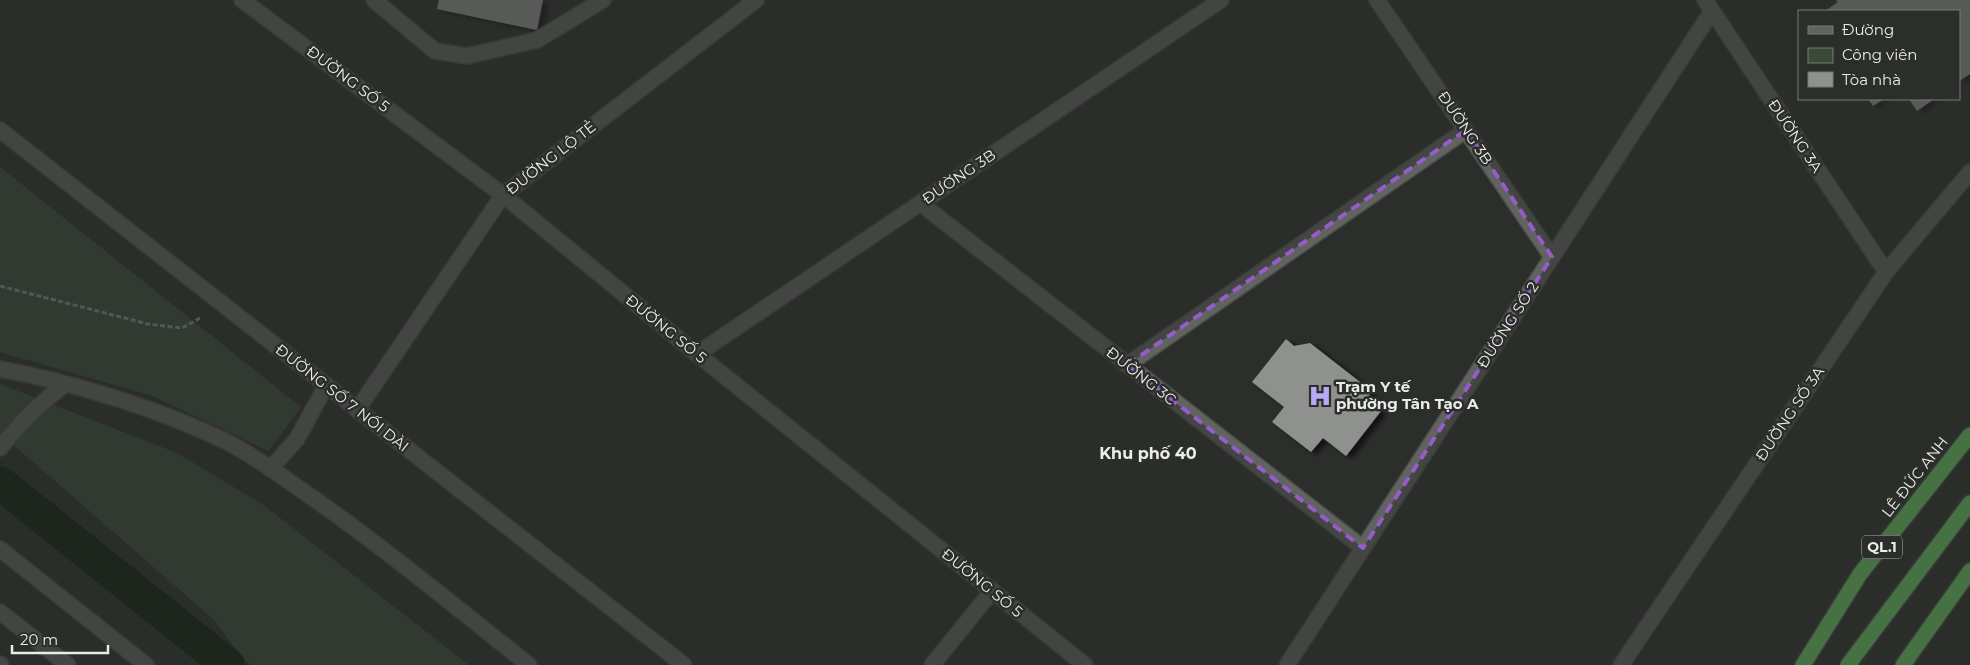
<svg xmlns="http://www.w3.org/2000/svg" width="1970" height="665" font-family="Montserrat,sans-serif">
<defs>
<filter id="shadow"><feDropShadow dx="5.5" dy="3" stdDeviation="2.5" flood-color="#0009"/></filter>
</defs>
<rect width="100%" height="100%" fill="#2b2e2b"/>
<g fill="#384b36">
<path d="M 0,167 L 301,407 L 268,451 L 153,396 L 0,352 Z"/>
<path d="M 0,384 L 177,453 L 262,504 L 469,665 L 252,665 L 244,659 L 213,619 L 0,433 Z"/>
</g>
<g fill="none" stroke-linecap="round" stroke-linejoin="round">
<path stroke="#0c1e0b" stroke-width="34" d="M 0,483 L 228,665"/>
</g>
<g fill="#8e918e" filter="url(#shadow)">
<path d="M 439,0 L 543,0 L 537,30 L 437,9 Z"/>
<path d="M 1836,0 L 1970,0 L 1970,74 L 1959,81 L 1959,11 L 1825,11 L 1838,2 Z"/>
<path d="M 1868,99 L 1884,99 L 1873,106 Z"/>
<path d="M 1909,99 L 1934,99 L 1917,111 Z"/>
<path d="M 1286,339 L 1294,346 L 1310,343 L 1369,389 L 1371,404 L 1381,411 L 1346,456 L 1323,438 L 1311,452 L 1272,422 L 1284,407 L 1252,382 Z"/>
</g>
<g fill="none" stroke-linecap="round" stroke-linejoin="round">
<defs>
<path id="lane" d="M 374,0 L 435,51 L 467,56 L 537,40 L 603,0"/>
<g id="street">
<path d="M 242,0 L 503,195 L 697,354 L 1085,665"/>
<path d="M 1377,0 L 1552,257"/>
<path d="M 1705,0 L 1886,272"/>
<path d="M 0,130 L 684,665"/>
<path d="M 920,203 L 1363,548"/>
<path d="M 697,354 L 1221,0"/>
<path d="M 1127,365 L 1466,130"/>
<path d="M 357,410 L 503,195 L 756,0"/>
<path d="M 270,469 L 297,439 L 326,386"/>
<path d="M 932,665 L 992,591"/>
<path d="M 1287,665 L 1712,11"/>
<path d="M 1621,665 L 1886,272 L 1970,172"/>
</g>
<g id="secondary">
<path d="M 0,369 C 72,382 162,410 227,442 C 257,457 285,479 313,498 C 387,550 457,608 529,665"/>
<path d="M 0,448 C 20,423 40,402 66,384"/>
<path d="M 0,549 L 146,665"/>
<path d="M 0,612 L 68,665"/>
<path d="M 0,664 L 1,665"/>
</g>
<g id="highway">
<path d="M 1803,665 L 1860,574 L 1970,435"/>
<path d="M 1848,665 L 1970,503"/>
<path d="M 1903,665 L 1970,571"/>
</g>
</defs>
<use href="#lane" stroke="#474a47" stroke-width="18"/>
<use href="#street" stroke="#474a47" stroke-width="18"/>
<use href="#secondary" stroke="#474a47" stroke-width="18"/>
<use href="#highway" stroke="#474a47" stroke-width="18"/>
<path stroke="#858784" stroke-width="3" stroke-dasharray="5 2.5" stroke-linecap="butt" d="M 0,286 L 148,324 L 182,328 L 202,317"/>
<use href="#lane" stroke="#60635f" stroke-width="15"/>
<use href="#street" stroke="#60635f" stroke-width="15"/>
<use href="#secondary" stroke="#60635f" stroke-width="15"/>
<use href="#highway" stroke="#66c361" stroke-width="15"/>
</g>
<path d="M0 0H1970V665H0ZM 1466,130 L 1552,257 L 1363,548 L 1127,365 Z" fill="#2b2e2b" fill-opacity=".55" fill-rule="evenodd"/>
<path fill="none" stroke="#975cca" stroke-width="4" stroke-dasharray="10 6" stroke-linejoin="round" d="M 1466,130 L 1552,257 L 1363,548 L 1127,365 Z"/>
<defs>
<symbol id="hospital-bare" viewBox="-9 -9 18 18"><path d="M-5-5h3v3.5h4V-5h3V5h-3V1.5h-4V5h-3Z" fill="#b9aaf7" stroke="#2b2e2b" stroke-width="2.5" paint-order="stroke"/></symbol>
</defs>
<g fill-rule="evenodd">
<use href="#hospital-bare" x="1304" y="380" width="32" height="32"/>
</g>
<g text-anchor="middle" stroke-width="5" stroke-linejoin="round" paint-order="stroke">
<rect fill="#2b2e2b" stroke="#b1b4b1" stroke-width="1" x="1862" y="535.5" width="40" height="23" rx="4"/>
<g font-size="14" font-weight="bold" fill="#ebedea">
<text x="1882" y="552">QL.1</text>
</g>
<g font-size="15" fill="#ebedea" stroke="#2b2e2b">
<text transform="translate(348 79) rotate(37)" y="5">ĐƯỜNG SỐ 5</text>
<text transform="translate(1465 128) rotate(56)" y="5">ĐƯỜNG 3B</text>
<text transform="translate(1795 136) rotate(56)" y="5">ĐƯỜNG 3A</text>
<text transform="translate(551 158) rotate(-38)" y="5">ĐƯỜNG LỘ TẺ</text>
<text transform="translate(959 177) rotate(-34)" y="5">ĐƯỜNG 3B</text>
<text transform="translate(1508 325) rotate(-57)" y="5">ĐƯỜNG SỐ 2</text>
<text transform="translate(666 329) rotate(39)" y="5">ĐƯỜNG SỐ 5</text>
<text transform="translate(1141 376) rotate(38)" y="5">ĐƯỜNG 3C</text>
<text transform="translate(342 398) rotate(38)" y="5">ĐƯỜNG SỐ 7 NỐI DÀI</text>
<text transform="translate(1790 414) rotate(-56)" y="5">ĐƯỜNG SỐ 3A</text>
<text transform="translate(1915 477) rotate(-52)" y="5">LÊ ĐỨC ANH</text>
<text transform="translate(982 583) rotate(39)" y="5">ĐƯỜNG SỐ 5</text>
</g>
<g font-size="15" font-weight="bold" fill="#ebedea" stroke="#2b2e2b" text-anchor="start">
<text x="1336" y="392">Trạm Y tế<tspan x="1336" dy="17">phường Tân Tạo A</tspan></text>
</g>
<g font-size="16" font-weight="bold" fill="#ebedea" stroke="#2b2e2b">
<text x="1148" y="459">Khu phố 40</text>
</g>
</g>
<rect x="1798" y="10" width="162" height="90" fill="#2b2e2b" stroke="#787a77"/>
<rect x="1808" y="26" width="25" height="8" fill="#60635f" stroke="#787a77"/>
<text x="1842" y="35" font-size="15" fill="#ebedea">Đường</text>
<rect x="1808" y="48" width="25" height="15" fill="#384b36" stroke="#787a77"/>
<text x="1842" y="60" font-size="15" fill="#ebedea">Công viên</text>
<rect x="1808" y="72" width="25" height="15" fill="#8e918e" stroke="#787a77"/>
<text x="1842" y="85" font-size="15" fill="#ebedea">Tòa nhà</text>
<path d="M12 645v8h96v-8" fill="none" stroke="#ebedea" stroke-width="2.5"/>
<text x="20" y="645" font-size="15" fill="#ebedea" stroke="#2b2e2b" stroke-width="4" paint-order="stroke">20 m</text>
</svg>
